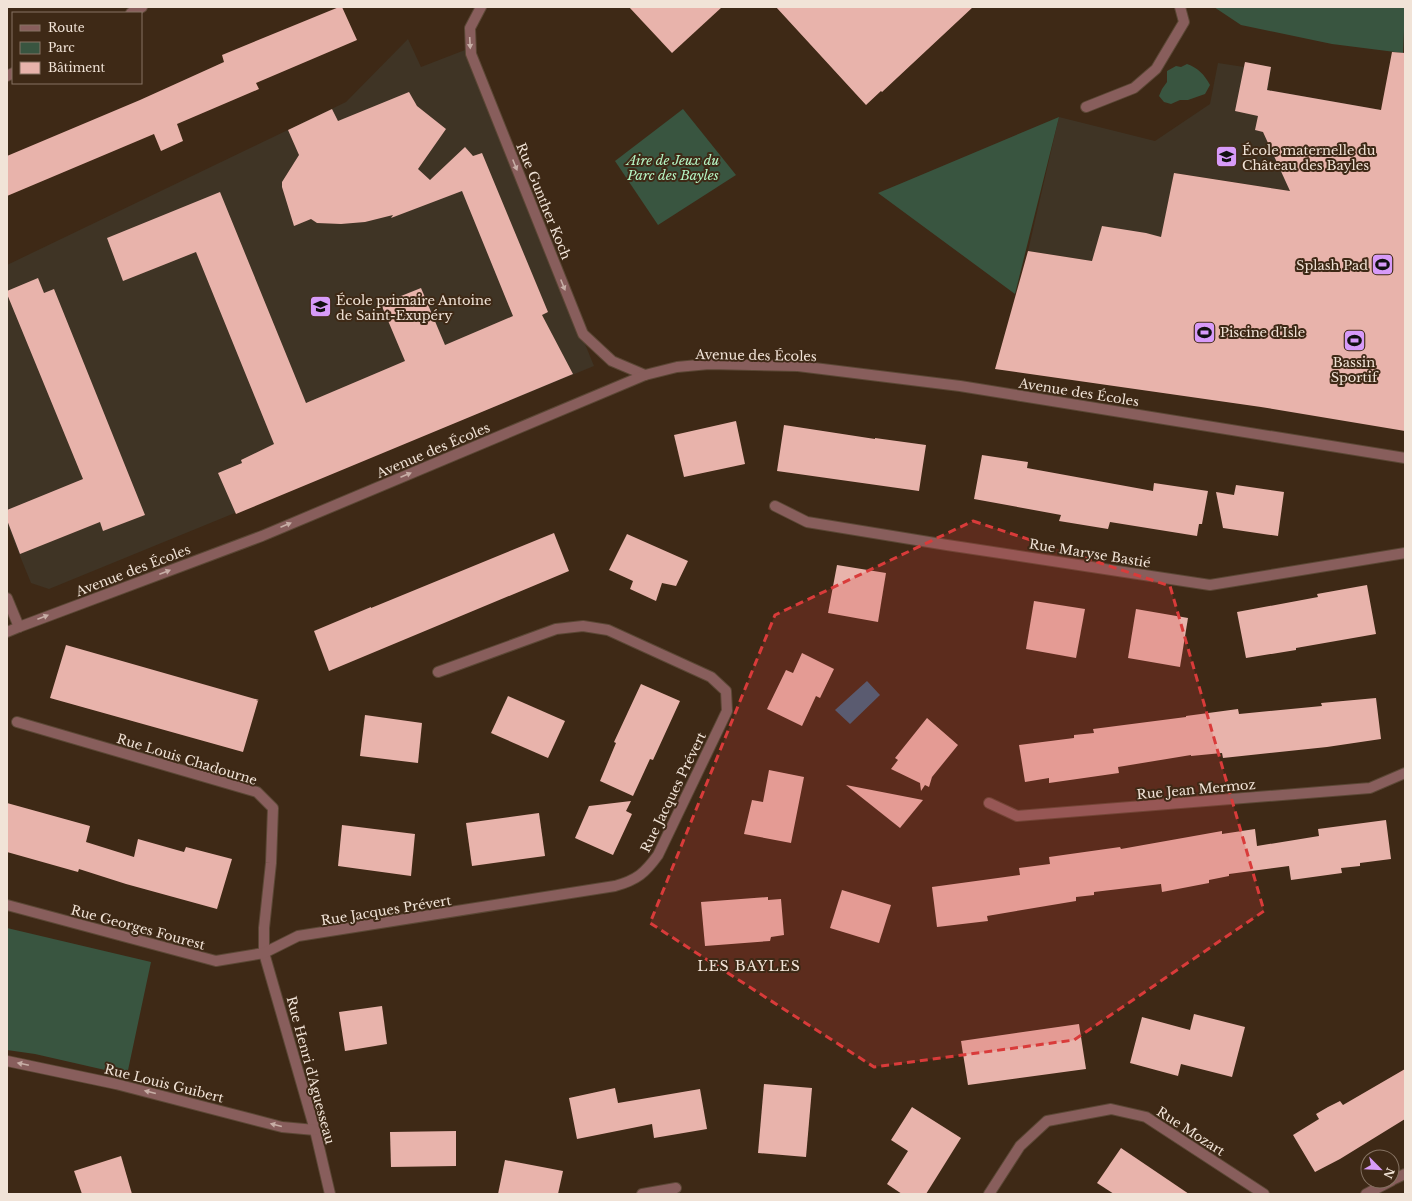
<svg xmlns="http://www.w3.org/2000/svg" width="1412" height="1201" font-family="'Libre Baskerville',serif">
<rect width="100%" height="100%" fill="#3e2916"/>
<g fill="#3f3425">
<path d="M 408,39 L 421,67 L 465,50 L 594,366 L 49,589 L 31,583 L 7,524 L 7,265 L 346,102 Z"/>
<path d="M 1245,62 L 1271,67 L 1268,90 L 1381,110 L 1405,209 L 1174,173 L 1155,271 L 1028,251 L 1059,117 L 1155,141 L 1210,104 L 1218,63 L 1244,67 Z"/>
</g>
<g fill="#395540">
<path d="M 1214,7 L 1405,7 L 1403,53 L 1332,44 L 1241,25 Z"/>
<path d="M 1187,64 C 1198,68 1204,74 1210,85 L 1205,94 L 1188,100 L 1180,100 L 1171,104 L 1164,102 L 1159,96 L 1162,89 L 1167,82 L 1167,71 L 1176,66 L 1181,67 Z"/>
<path d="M 683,109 L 736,175 L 658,225 L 615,161 Z"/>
<path d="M 1059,117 L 1015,294 L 878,193 L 902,183 Z"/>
<path d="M 7,928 L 151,962 L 127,1075 L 35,1054 L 7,1050 Z"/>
</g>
<path fill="#3b637e" d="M 867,681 L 880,695 L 850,724 L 835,710 Z"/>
<g fill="#e8b3ab">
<path d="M 339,7 L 342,7 L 357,40 L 256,83 L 259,89 L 177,124 L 183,141 L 161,151 L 154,134 L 7,196 L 7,156 L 140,100 L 224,62 L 222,55 Z"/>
<path d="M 629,7 L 722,7 L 672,53 Z"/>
<path d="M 776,7 L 973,7 L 882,92 L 881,91 L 866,105 Z"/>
<path d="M 1392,52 L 1405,53 L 1405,431 L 1261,407 L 995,369 L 1028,251 L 1092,261 L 1102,226 L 1146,233 L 1161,237 L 1174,173 L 1290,191 L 1263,132 L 1255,130 L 1258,116 L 1235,111 L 1245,62 L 1271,67 L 1267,90 L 1381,110 Z"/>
<path d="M 409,92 L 417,106 L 446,129 L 418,169 L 430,180 L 465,147 L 473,156 L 482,153 L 548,312 L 542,315 L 573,374 L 236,514 L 218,473 L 242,463 L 241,460 L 274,444 L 196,252 L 123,281 L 107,238 L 220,192 L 306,403 L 405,361 L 381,304 L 421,288 L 445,345 L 513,316 L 462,191 L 391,218 L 393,215 L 365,222 L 341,224 L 317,223 L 311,219 L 294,226 L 282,187 L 282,182 L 299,155 L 288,130 L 332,109 L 338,121 Z"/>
<path d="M 38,278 L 44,293 L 54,289 L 145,515 L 103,531 L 100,522 L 20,554 L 7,520 L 7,510 L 83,479 L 7,294 L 7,291 Z"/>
<path d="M 736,421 L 745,464 L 684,477 L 674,435 Z"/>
<path d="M 784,425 L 875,439 L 875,438 L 926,445 L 919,491 L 777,471 Z"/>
<path d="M 982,455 L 1028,462 L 1027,468 L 1153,491 L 1154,483 L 1208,491 L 1202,524 L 1199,524 L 1197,536 L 1110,522 L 1108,529 L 1059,521 L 1061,515 L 974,499 Z"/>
<path d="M 1236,485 L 1284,492 L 1278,536 L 1223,528 L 1216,492 L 1234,495 Z"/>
<path d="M 554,533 L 569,571 L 329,671 L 314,631 L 371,607 L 371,608 Z"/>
<path d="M 627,534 L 688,561 L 676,586 L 662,583 L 656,601 L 630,589 L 633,581 L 609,570 Z"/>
<path d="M 837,565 L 886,573 L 878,622 L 828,613 Z"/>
<path d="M 1367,585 L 1376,634 L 1296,648 L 1296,650 L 1246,658 L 1237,612 L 1318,597 L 1317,594 Z"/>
<path d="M 1034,601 L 1085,609 L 1076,658 L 1026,649 Z"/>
<path d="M 1136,609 L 1188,618 L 1180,667 L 1128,658 Z"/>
<path d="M 66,645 L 259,700 L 256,701 L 258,701 L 243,752 L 50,698 Z"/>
<path d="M 802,653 L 834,669 L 820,698 L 816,696 L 802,726 L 767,709 L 786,670 L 793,673 Z"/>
<path d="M 641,684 L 680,701 L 653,760 L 650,759 L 633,796 L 600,781 L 616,743 L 614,742 Z"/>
<path d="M 508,696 L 565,721 L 548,758 L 491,733 Z"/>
<path d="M 1376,698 L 1381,739 L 1327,747 L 1223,758 L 1222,753 L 1191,756 L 1191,755 L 1118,767 L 1119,773 L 1049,783 L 1049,778 L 1025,782 L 1019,745 L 1074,738 L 1074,735 L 1094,733 L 1093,729 L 1186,717 L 1186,716 L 1238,709 L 1239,714 L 1322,706 L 1321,703 Z"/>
<path d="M 365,715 L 422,723 L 418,763 L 360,756 Z"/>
<path d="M 927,718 L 958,745 L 932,777 L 929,787 L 925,785 L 921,791 L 920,783 L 891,769 L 898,760 L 895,758 Z"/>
<path d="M 769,770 L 804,777 L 791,843 L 744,834 L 752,800 L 763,802 Z"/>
<path d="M 846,785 L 923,800 L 900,828 Z"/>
<path d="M 631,801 L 626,811 L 632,814 L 613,855 L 575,838 L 589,806 Z"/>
<path d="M 7,803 L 90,826 L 86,842 L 134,857 L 138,839 L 184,852 L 186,847 L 232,859 L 217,909 L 126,884 L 79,869 L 78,872 L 7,852 Z"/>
<path d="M 539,813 L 545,856 L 472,866 L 466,823 Z"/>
<path d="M 1386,820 L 1391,859 L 1360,863 L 1360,866 L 1341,868 L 1342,873 L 1291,880 L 1289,866 L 1229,874 L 1229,876 L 1209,880 L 1209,883 L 1162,892 L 1161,884 L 1094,892 L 1094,895 L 1076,897 L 1076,901 L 987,916 L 988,921 L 937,927 L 932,887 L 1020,875 L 1019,868 L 1050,864 L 1049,857 L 1120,847 L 1121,849 L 1222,831 L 1222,834 L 1255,829 L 1257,846 L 1319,836 L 1318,829 Z"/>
<path d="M 342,825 L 415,834 L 411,876 L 338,866 Z"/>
<path d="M 842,890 L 891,905 L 879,943 L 830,928 Z"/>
<path d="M 768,897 L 768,900 L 781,899 L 784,935 L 771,937 L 770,941 L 705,946 L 701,902 Z"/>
<path d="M 382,1006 L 387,1044 L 345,1051 L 339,1012 Z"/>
<path d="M 1194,1014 L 1245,1027 L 1232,1077 L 1181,1064 L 1178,1076 L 1130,1063 L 1142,1017 L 1190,1030 Z"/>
<path d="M 1079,1024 L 1086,1069 L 968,1085 L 961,1041 Z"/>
<path d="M 1405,1069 L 1405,1119 L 1340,1159 L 1315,1172 L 1293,1135 L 1319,1119 L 1316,1114 L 1328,1107 L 1340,1101 L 1343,1105 Z"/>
<path d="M 764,1084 L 812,1088 L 806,1157 L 758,1153 Z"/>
<path d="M 615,1088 L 618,1103 L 700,1089 L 707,1129 L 654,1138 L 652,1124 L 577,1139 L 569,1098 Z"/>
<path d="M 912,1107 L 961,1138 L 926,1194 L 902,1194 L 887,1184 L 908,1151 L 891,1140 Z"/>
<path d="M 456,1131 L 456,1166 L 391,1167 L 390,1132 Z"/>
<path d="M 1121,1148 L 1189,1194 L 1114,1194 L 1097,1183 Z"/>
<path d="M 121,1156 L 132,1194 L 82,1194 L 74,1171 Z"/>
<path d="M 505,1160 L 563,1171 L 558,1194 L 498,1194 Z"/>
</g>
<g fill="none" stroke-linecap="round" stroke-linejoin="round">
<defs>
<g id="minor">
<path d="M 481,7 L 470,28 L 471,54 L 583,334 L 612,361 L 645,375"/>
<path d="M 131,13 L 142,7"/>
<path d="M 7,76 L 13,73"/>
<path d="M 1086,107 L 1134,88 L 1156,69 L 1184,22 L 1180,7"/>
<path d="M 775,506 L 807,522 L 947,545 L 1210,585 L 1405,553"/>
<path d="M 7,598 L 19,627"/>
<path d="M 7,632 L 19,627 L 262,536 L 645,375 L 677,367 L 709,364 L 798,366 L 960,386 L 1405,458"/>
<path d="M 17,722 L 257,792 L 273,808 L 271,863 L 264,928 L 264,953 L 315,1130 L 330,1194"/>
<path d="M 989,803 L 1017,816 L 1370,788 L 1405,773"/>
<path d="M 7,905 L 216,961 L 264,953 L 298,936 L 615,886 C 637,880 645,873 658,855 L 727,711 L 726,691 L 711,677 L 608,630 L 583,626 L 556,629 L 438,672"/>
<path d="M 7,1061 L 116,1084 L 282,1127 L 315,1130"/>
<path d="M 1392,1180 L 1405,1174"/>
<path d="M 642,1194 L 676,1188"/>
<path d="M 989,1194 L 1020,1146 L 1047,1121 L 1111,1109 L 1146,1117 L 1264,1194"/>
<path d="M 1366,1194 L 1391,1181"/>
</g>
</defs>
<use href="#minor" stroke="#5b4735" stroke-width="12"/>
<use href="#minor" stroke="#885e5c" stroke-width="10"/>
</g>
<defs><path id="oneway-solid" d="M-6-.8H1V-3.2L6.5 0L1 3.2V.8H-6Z"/></defs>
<g fill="#c7aea6">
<use href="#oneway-solid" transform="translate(470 43) rotate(87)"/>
<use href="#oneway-solid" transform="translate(515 165) rotate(68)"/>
<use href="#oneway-solid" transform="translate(563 285) rotate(68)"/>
<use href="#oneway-solid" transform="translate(406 475) rotate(-23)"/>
<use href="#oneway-solid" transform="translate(286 525) rotate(-23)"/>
<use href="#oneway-solid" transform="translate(165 572) rotate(-21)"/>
<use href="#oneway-solid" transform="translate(43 617) rotate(-21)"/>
<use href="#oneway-solid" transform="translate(23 1064) rotate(-168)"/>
<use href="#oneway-solid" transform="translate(150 1092) rotate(-166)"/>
<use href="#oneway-solid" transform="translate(276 1125) rotate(-166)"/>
</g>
<path fill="#d93b3a" fill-opacity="0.2" stroke="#d93b3a" stroke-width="3" stroke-dasharray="8 5" stroke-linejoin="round" d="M 973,521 L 1170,586 L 1264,911 L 1074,1040 L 874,1067 L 650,923 L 775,615 Z"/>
<defs>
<symbol id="school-square" viewBox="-11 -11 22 22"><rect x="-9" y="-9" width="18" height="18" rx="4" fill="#d79bf9" stroke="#3e2916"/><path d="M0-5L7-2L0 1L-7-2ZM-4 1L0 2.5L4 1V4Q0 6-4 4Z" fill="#111"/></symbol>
<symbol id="stadium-square" viewBox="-11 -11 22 22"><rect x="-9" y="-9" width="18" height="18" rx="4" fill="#d79bf9" stroke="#3e2916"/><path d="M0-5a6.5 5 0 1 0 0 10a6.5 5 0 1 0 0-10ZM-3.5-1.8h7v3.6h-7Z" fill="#111"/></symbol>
</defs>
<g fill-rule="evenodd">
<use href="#school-square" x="1214" y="144" width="25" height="25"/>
<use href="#stadium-square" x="1370" y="252" width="25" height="25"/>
<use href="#school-square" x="308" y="294" width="25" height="25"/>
<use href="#stadium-square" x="1192" y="320" width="25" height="25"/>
<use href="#stadium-square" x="1342" y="328" width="25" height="25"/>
</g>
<g text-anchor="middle" stroke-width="4" stroke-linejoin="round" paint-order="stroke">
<g font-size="13" fill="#f1e3d7" stroke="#3e2916" text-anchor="start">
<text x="1242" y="155">École maternelle du<tspan x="1242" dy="15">Château des Bayles</tspan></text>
<text x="1368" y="270" text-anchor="end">Splash Pad</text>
<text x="336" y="305">École primaire Antoine<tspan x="336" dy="15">de Saint-Exupéry</tspan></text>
<text x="1220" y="337">Piscine d'Isle</text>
<text x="1354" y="367" text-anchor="middle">Bassin<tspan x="1354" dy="15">Sportif</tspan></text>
</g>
<g font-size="13" font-style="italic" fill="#b6f6c5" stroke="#3e2916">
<text x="673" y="165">Aire de Jeux du<tspan x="673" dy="15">Parc des Bayles</tspan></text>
</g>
<g font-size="13" fill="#f1e3d7" stroke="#3e2916">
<text transform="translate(544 201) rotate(68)" y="5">Rue Gunther Koch</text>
<text transform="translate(756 355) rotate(1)" y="5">Avenue des Écoles</text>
<text transform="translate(1079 392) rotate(9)" y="5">Avenue des Écoles</text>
<text transform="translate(433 450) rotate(-23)" y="5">Avenue des Écoles</text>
<text transform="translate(1090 553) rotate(9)" y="5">Rue Maryse Bastié</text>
<text transform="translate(133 570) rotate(-21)" y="5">Avenue des Écoles</text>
<text transform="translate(187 759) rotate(17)" y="5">Rue Louis Chadourne</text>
<text transform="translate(1196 789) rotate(-5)" y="5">Rue Jean Mermoz</text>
<text transform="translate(673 792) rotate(-64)" y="5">Rue Jacques Prévert</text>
<text transform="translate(386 910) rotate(-9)" y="5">Rue Jacques Prévert</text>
<text transform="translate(138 927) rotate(15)" y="5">Rue Georges Fourest</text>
<text transform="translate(311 1070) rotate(75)" y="5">Rue Henri d'Aguesseau</text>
<text transform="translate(164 1083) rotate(14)" y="5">Rue Louis Guibert</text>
<text transform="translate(1191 1131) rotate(33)" y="5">Rue Mozart</text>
</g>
<g font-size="14" letter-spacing="1" fill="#f1e3d7" stroke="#3e2916">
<text x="749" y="971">LES BAYLES</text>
</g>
</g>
<rect width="1412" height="1201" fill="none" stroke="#f1e3d7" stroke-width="16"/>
<rect x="12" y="12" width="130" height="72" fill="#3e2916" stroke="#867363"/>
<rect x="20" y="25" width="20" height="6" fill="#885e5c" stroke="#867363"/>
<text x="48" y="32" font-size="12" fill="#f1e3d7">Route</text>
<rect x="20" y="42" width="20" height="12" fill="#395540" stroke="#867363"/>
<text x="48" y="52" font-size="12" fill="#f1e3d7">Parc</text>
<rect x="20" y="62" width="20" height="12" fill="#e8b3ab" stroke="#867363"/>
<text x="48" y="72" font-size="12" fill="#f1e3d7">Bâtiment</text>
<g transform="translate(1380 1169) rotate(114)"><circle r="19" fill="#3e2916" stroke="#867363"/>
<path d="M0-3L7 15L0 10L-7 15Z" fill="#d79bf9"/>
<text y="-6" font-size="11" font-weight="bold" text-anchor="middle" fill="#f1e3d7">N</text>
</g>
</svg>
